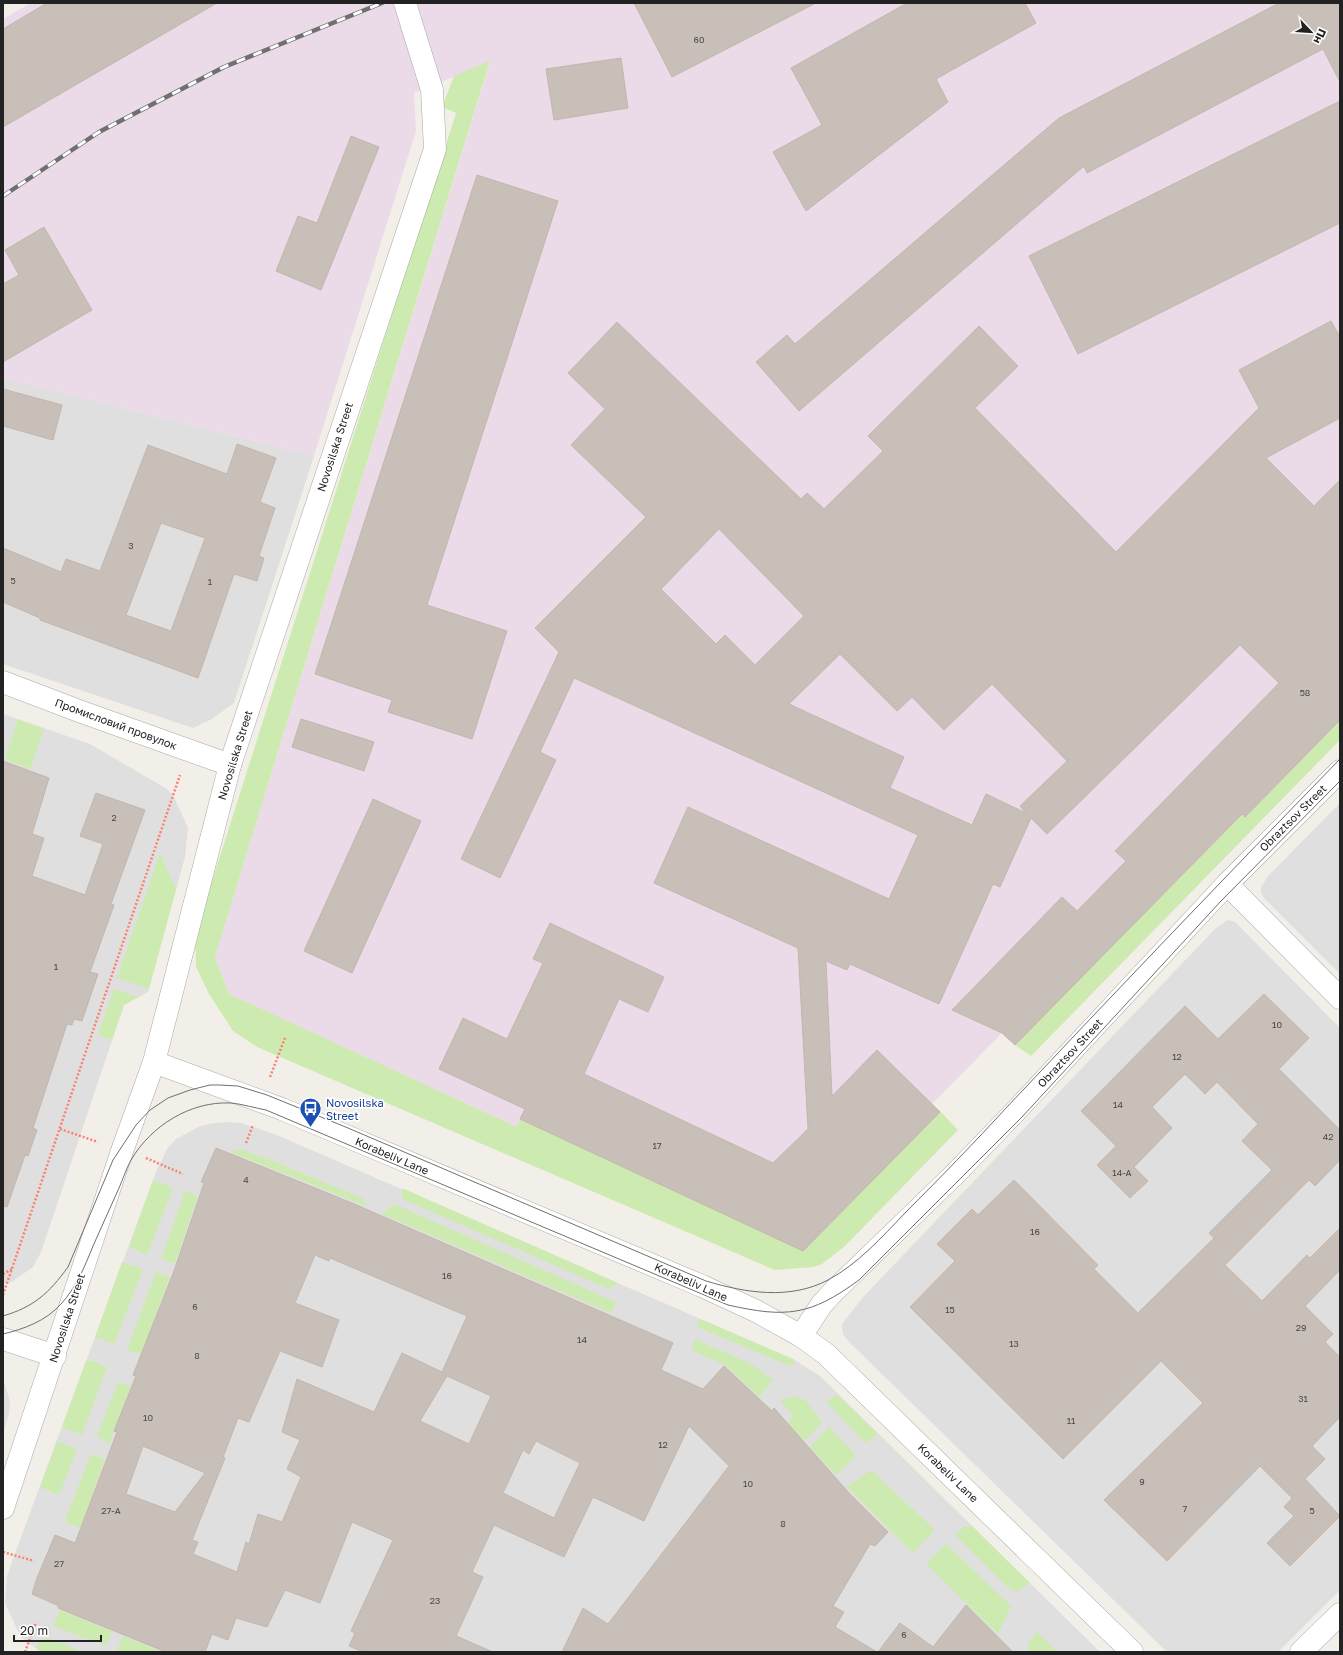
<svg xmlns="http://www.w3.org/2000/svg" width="1343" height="1655" font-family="'Golos Text',sans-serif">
<rect width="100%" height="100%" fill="#f2efe9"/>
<g fill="#e0dfdf">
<path d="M 3,378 L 314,456 L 234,703 L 212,719 L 193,728 L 3,664 Z"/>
<path d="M 3,714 L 90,744 L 167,789 L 173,795 L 188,828 L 185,857 L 148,992 L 124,1005 L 41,1252 L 33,1267 L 13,1281 L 3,1284 Z"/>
<path d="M 1340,803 L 1340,974 L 1264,898 L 1261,893 L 1261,887 L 1268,876 Z"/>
<path d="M 1228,920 L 1235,922 L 1340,1028 L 1340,1590 L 1278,1652 L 1167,1652 L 848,1341 L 843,1334 L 842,1324 L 864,1296 L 1216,928 Z"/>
<path d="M 228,1122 L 241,1123 L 277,1135 L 793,1359 L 820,1376 L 1100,1652 L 43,1652 L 38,1650 L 20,1636 L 5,1603 L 7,1576 L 14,1556 L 156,1172 L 167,1149 L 176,1139 L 200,1126 L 215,1123 Z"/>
<path d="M 3,1379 L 10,1401 L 9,1414 L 3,1433 Z"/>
</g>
<path fill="#ebdbe8" d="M 31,3 L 1340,3 L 1340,720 L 1245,817 L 1215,842 L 1015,1045 L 1002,1033 L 932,1104 L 940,1111 L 803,1251 L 520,1119 L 517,1127 L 229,995 L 215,957 L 490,62 L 414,93 L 416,131 L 314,456 L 3,378 L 3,19 Z"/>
<g fill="#cdebb0">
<path d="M 490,61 L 215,957 L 229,994 L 517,1127 L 520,1119 L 803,1251 L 940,1111 L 958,1130 L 845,1246 L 822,1264 L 814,1267 L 775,1270 L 257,1047 L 233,1031 L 209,994 L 196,967 L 195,935 L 456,113 L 442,107 L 454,76 Z"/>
<path d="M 18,719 L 44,729 L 30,769 L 5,759 Z"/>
<path d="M 1340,720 L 1340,740 L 1031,1056 L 1015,1045 L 1215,842 L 1238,810 L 1245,817 Z"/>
<path d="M 160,853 L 176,889 L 149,989 L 117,978 Z"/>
<path d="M 114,989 L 138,997 L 124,1005 L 112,1040 L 98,1035 Z"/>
<path d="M 240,1149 L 271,1160 L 364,1199 L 366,1206 L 230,1152 Z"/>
<path d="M 153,1180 L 173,1188 L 147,1255 L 129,1247 Z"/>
<path d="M 402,1188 L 618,1283 L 609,1289 L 402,1199 Z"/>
<path d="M 185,1191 L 198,1196 L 175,1264 L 161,1259 Z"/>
<path d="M 394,1204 L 616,1302 L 611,1313 L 382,1214 Z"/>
<path d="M 122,1262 L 143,1269 L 114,1344 L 95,1337 Z"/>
<path d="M 156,1272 L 170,1277 L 141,1354 L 127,1350 Z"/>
<path d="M 700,1319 L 793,1359 L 794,1364 L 790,1366 L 697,1327 Z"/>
<path d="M 695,1339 L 753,1365 L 773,1380 L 759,1397 L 725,1365 L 691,1350 Z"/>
<path d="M 86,1361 L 94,1361 L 107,1367 L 82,1435 L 62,1427 Z"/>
<path d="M 118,1382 L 131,1385 L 109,1444 L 97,1436 Z"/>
<path d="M 837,1394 L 878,1434 L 866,1443 L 826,1402 Z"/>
<path d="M 794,1396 L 805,1400 L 822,1422 L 805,1441 L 787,1424 L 793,1416 L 780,1401 Z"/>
<path d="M 829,1427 L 854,1453 L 855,1457 L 836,1475 L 810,1447 Z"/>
<path d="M 57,1441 L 77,1449 L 59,1495 L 40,1487 Z"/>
<path d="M 91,1454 L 105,1459 L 80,1528 L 65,1521 Z"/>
<path d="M 871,1470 L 935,1530 L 913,1553 L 847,1487 Z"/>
<path d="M 964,1526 L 972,1526 L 1030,1583 L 1017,1592 L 1005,1585 L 955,1535 Z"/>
<path d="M 946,1544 L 1011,1606 L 998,1634 L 926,1564 Z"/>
<path d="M 60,1610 L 112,1631 L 106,1646 L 53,1626 Z"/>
<path d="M 1037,1632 L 1057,1652 L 1027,1652 L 1029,1648 L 1027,1645 Z"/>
<path d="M 123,1636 L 162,1652 L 122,1652 L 117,1650 Z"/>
<path d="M 48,1638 L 83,1652 L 43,1652 L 36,1649 L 41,1640 Z"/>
</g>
<g fill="#c7bfb8" stroke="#c4b6ab" fill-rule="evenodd">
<path d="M 47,3 L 217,3 L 3,127 L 3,29 Z"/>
<path d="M 634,3 L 816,3 L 672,77 Z"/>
<path d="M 907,3 L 1025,3 L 1036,23 L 936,79 L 948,102 L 806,211 L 773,152 L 822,125 L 791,68 Z"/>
<path d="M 1279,3 L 1340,3 L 1340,82 L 1323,49 L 1087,173 L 1084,166 L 799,411 L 756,362 L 787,335 L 795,344 L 1059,118 Z"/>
<path d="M 621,58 L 628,108 L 554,120 L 546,69 Z"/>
<path d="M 1340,101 L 1340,223 L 1078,354 L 1029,256 Z"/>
<path d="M 351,136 L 379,147 L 321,290 L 276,271 L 298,216 L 317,223 Z"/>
<path d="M 477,175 L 558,201 L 427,605 L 507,631 L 472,739 L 388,712 L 392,700 L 315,674 Z"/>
<path d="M 44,227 L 92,310 L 3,362 L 3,284 L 19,275 L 5,250 Z"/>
<path d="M 1331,321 L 1340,337 L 1340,418 L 1266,458 L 1314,506 L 1340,480 L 1340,720 L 1245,817 L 1242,814 L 1015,1045 L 1002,1033 L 952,1010 L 1062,897 L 1077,911 L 1126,861 L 1115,851 L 1279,683 L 1240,645 L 1047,834 L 1031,818 L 1000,887 L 993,884 L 939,1004 L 850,964 L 847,970 L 826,961 L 832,1096 L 877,1050 L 940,1112 L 803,1251 L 520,1119 L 525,1109 L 439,1069 L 463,1018 L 507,1039 L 543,963 L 533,959 L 550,923 L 664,977 L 648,1012 L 619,999 L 584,1074 L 773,1163 L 808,1129 L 798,948 L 654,883 L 688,807 L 889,899 L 918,835 L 574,678 L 540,752 L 556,760 L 500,878 L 461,859 L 559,652 L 535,628 L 646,517 L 571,445 L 605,409 L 568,373 L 617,322 L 801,499 L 807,493 L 824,509 L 883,451 L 868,436 L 979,326 L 1018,366 L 975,408 L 1116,552 L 1259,408 L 1239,370 ZM 719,529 L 804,616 L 755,665 L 725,635 L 716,644 L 661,589 ZM 840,654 L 897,711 L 912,697 L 944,730 L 992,684 L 1067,761 L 1020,806 L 1026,813 L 986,794 L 972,825 L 890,788 L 904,757 L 789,704 Z"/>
<path d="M 3,389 L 62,405 L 53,440 L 3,426 Z"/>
<path d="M 237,444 L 276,458 L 260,502 L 275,508 L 259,556 L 264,558 L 257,581 L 234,574 L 198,678 L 40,620 L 40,618 L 3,602 L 3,548 L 61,572 L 66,559 L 100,571 L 148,445 L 227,474 ZM 161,523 L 205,538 L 171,631 L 126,615 Z"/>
<path d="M 301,719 L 374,742 L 364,771 L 292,747 Z"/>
<path d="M 3,761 L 49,778 L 32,834 L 44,838 L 32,876 L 85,895 L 103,844 L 80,836 L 96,793 L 145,810 L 111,904 L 114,905 L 90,972 L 98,974 L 82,1021 L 74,1019 L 72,1025 L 67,1024 L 33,1128 L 37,1130 L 28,1156 L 25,1155 L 7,1207 L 3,1206 Z"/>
<path d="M 373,799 L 421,821 L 352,973 L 304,951 Z"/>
<path d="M 1264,994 L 1309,1038 L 1279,1069 L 1340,1130 L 1340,1160 L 1315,1186 L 1309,1180 L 1225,1265 L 1262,1301 L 1307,1255 L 1310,1258 L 1340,1228 L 1340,1270 L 1305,1306 L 1333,1334 L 1325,1342 L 1340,1357 L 1340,1417 L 1312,1446 L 1325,1459 L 1305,1479 L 1340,1516 L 1290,1566 L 1267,1543 L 1294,1516 L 1284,1507 L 1292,1498 L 1260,1466 L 1167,1561 L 1104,1500 L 1203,1403 L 1161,1361 L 1063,1459 L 910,1307 L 955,1261 L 937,1244 L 972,1209 L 978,1215 L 1014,1180 L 1098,1265 L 1094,1269 L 1138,1313 L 1214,1238 L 1209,1233 L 1272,1170 L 1242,1141 L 1258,1124 L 1217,1082 L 1205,1094 L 1185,1074 L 1152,1107 L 1172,1128 L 1134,1167 L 1148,1181 L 1130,1198 L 1097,1165 L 1116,1146 L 1081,1111 L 1185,1006 L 1218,1039 Z"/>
<path d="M 216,1148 L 352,1203 L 673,1343 L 661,1370 L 703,1389 L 724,1366 L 772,1411 L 774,1408 L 849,1493 L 888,1532 L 875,1546 L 870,1544 L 833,1606 L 844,1612 L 835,1627 L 877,1652 L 562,1652 L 583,1608 L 608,1624 L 729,1466 L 689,1426 L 644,1521 L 593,1497 L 564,1557 L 494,1525 L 472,1572 L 483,1577 L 456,1636 L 493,1652 L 363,1652 L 349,1646 L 355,1633 L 351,1631 L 393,1540 L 352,1522 L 320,1603 L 285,1590 L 267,1627 L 236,1618 L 228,1640 L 212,1634 L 205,1652 L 166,1652 L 58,1608 L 59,1606 L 32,1594 L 37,1578 L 55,1535 L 75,1543 L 117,1432 L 114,1431 L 136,1376 L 133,1375 L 174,1271 L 204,1183 L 201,1182 ZM 315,1255 L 329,1261 L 330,1258 L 467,1316 L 442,1372 L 402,1353 L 374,1412 L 297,1379 L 282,1432 L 300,1440 L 287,1469 L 301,1477 L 282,1522 L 258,1514 L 249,1544 L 246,1542 L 237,1572 L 193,1554 L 198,1542 L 192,1540 L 225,1458 L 223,1457 L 238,1418 L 249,1422 L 280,1351 L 322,1367 L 339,1320 L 295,1303 ZM 447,1376 L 491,1396 L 469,1444 L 420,1421 ZM 536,1441 L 580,1463 L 554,1518 L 503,1493 L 523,1450 L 529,1454 ZM 143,1446 L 205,1473 L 175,1512 L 126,1494 Z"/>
<path d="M 966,1605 L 1013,1652 L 878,1652 L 900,1623 L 933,1647 Z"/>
</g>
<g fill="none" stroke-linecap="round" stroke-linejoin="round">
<defs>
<g id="minor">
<path d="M 3,682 L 79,711 L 230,765"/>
<path d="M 1227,884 L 1340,998"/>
<path d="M 154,1062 L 282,1109 L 702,1286 L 756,1311 L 801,1336 L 826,1354 L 1132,1652"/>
<path d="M 801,1336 L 822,1304 L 835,1290 L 954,1175 L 1013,1114 L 1227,884 L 1340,771"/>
<path d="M 3,1339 L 55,1356"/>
<path d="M 3,1508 L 122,1151 L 154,1062 L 230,765 L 435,149 L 432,90 L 405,3"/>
<path d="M 1301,1652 L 1340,1614"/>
</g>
</defs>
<use href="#minor" stroke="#a9a9a9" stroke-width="23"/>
<g stroke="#fa8072" stroke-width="2.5" stroke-dasharray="2 2" stroke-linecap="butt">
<path d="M 270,1077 L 285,1038"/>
<path d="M 60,1129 L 98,1142"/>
<path d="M 246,1143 L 253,1125"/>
<path d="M 146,1158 L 183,1174"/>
<path d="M 3,1274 L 12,1269"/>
<path d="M 3,1295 L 180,775"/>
<path d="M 3,1552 L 34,1561"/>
<path d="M 25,1652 L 36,1622"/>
</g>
<use href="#minor" stroke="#fff" stroke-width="22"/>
<g stroke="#707070" stroke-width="1">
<path d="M 3,1316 C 34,1307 49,1293 68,1267 L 113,1160 L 136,1125 L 150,1110 L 168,1098 L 190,1090 L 210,1085 L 219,1085 L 238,1086 L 267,1095 L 348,1128 L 706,1281 C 746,1293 790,1300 828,1280 C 858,1264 882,1237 905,1213 C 940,1178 974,1143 1007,1107 C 1117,990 1228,874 1340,759"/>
<path d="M 3,1334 C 24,1329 46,1321 61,1304 C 76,1288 85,1266 93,1246 C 102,1227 110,1207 119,1188 C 123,1179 126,1169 131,1160 C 151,1126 190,1101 231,1103 C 242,1104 255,1108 266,1110 L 728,1305 C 786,1318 810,1316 859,1280 L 1022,1117 L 1221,901 L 1340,781"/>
</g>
<defs>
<path id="rail" d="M 3,196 L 99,132 L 224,67 L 382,3"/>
</defs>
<use href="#rail" stroke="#707070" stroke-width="4.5"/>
<use href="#rail" stroke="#fff" stroke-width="3" stroke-dasharray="9" stroke-linecap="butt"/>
</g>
<defs>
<symbol id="bus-pin" viewBox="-11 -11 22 30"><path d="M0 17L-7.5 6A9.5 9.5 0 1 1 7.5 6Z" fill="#1a4fb4" stroke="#fff"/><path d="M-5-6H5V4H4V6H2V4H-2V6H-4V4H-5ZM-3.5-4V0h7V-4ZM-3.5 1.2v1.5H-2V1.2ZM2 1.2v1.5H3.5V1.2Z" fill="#fff"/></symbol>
</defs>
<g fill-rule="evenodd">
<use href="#bus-pin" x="298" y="1096" width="25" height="34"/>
</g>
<g text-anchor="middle" stroke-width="3.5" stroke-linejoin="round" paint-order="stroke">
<g font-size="9" fill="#4b4948">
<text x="699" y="43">60</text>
<text x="131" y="549">3</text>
<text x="13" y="584">5</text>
<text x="210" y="585">1</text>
<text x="1305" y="696">58</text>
<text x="114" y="821">2</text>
<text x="56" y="970">1</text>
<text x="1277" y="1028">10</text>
<text x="1177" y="1060">12</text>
<text x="1118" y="1108">14</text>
<text x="1328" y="1140">42</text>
<text x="657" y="1149">17</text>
<text x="1122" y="1176">14-А</text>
<text x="246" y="1183">4</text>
<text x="1035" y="1235">16</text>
<text x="447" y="1279">16</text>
<text x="195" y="1310">6</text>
<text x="950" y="1313">15</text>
<text x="1301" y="1331">29</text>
<text x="582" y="1343">14</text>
<text x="1014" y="1347">13</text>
<text x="197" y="1359">8</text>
<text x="1303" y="1402">31</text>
<text x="148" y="1421">10</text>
<text x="1071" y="1424">11</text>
<text x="663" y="1448">12</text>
<text x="1142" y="1485">9</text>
<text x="748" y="1487">10</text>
<text x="1185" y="1512">7</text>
<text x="111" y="1514">27-А</text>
<text x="1312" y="1514">5</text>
<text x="783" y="1527">8</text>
<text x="59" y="1567">27</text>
<text x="435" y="1604">23</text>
<text x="904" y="1638">6</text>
</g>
<g font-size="11" fill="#222" stroke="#fff">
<text transform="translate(335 447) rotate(-72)" y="4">Novosilska Street</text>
<text transform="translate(116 724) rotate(20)" y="4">Промисловий провулок</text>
<text transform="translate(235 755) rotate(-73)" y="4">Novosilska Street</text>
<text transform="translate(1293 818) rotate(-45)" y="4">Obraztsov Street</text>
<text transform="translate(1070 1053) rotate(-47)" y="4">Obraztsov Street</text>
<text transform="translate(392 1156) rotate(23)" y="4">Korabeliv Lane</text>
<text transform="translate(691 1282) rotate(24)" y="4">Korabeliv Lane</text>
<text transform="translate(67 1318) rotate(-72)" y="4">Novosilska Street</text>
<text transform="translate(948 1473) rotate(44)" y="4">Korabeliv Lane</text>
</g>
<g font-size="11" fill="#164399" stroke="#fff" text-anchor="start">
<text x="326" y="1107">Novosilska<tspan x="326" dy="13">Street</tspan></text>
</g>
</g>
<rect width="1343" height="1655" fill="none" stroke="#222222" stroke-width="8"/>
<g transform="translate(1311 32) rotate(115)" stroke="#ffffff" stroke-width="3" paint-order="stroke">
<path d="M0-3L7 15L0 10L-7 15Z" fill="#222222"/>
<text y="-6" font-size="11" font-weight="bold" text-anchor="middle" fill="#222222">Пн</text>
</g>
<path d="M14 1635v6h87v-6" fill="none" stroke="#222222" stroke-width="2"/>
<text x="20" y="1635" font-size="12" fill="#222222" stroke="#ffffff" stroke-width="3" paint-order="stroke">20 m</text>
</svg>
